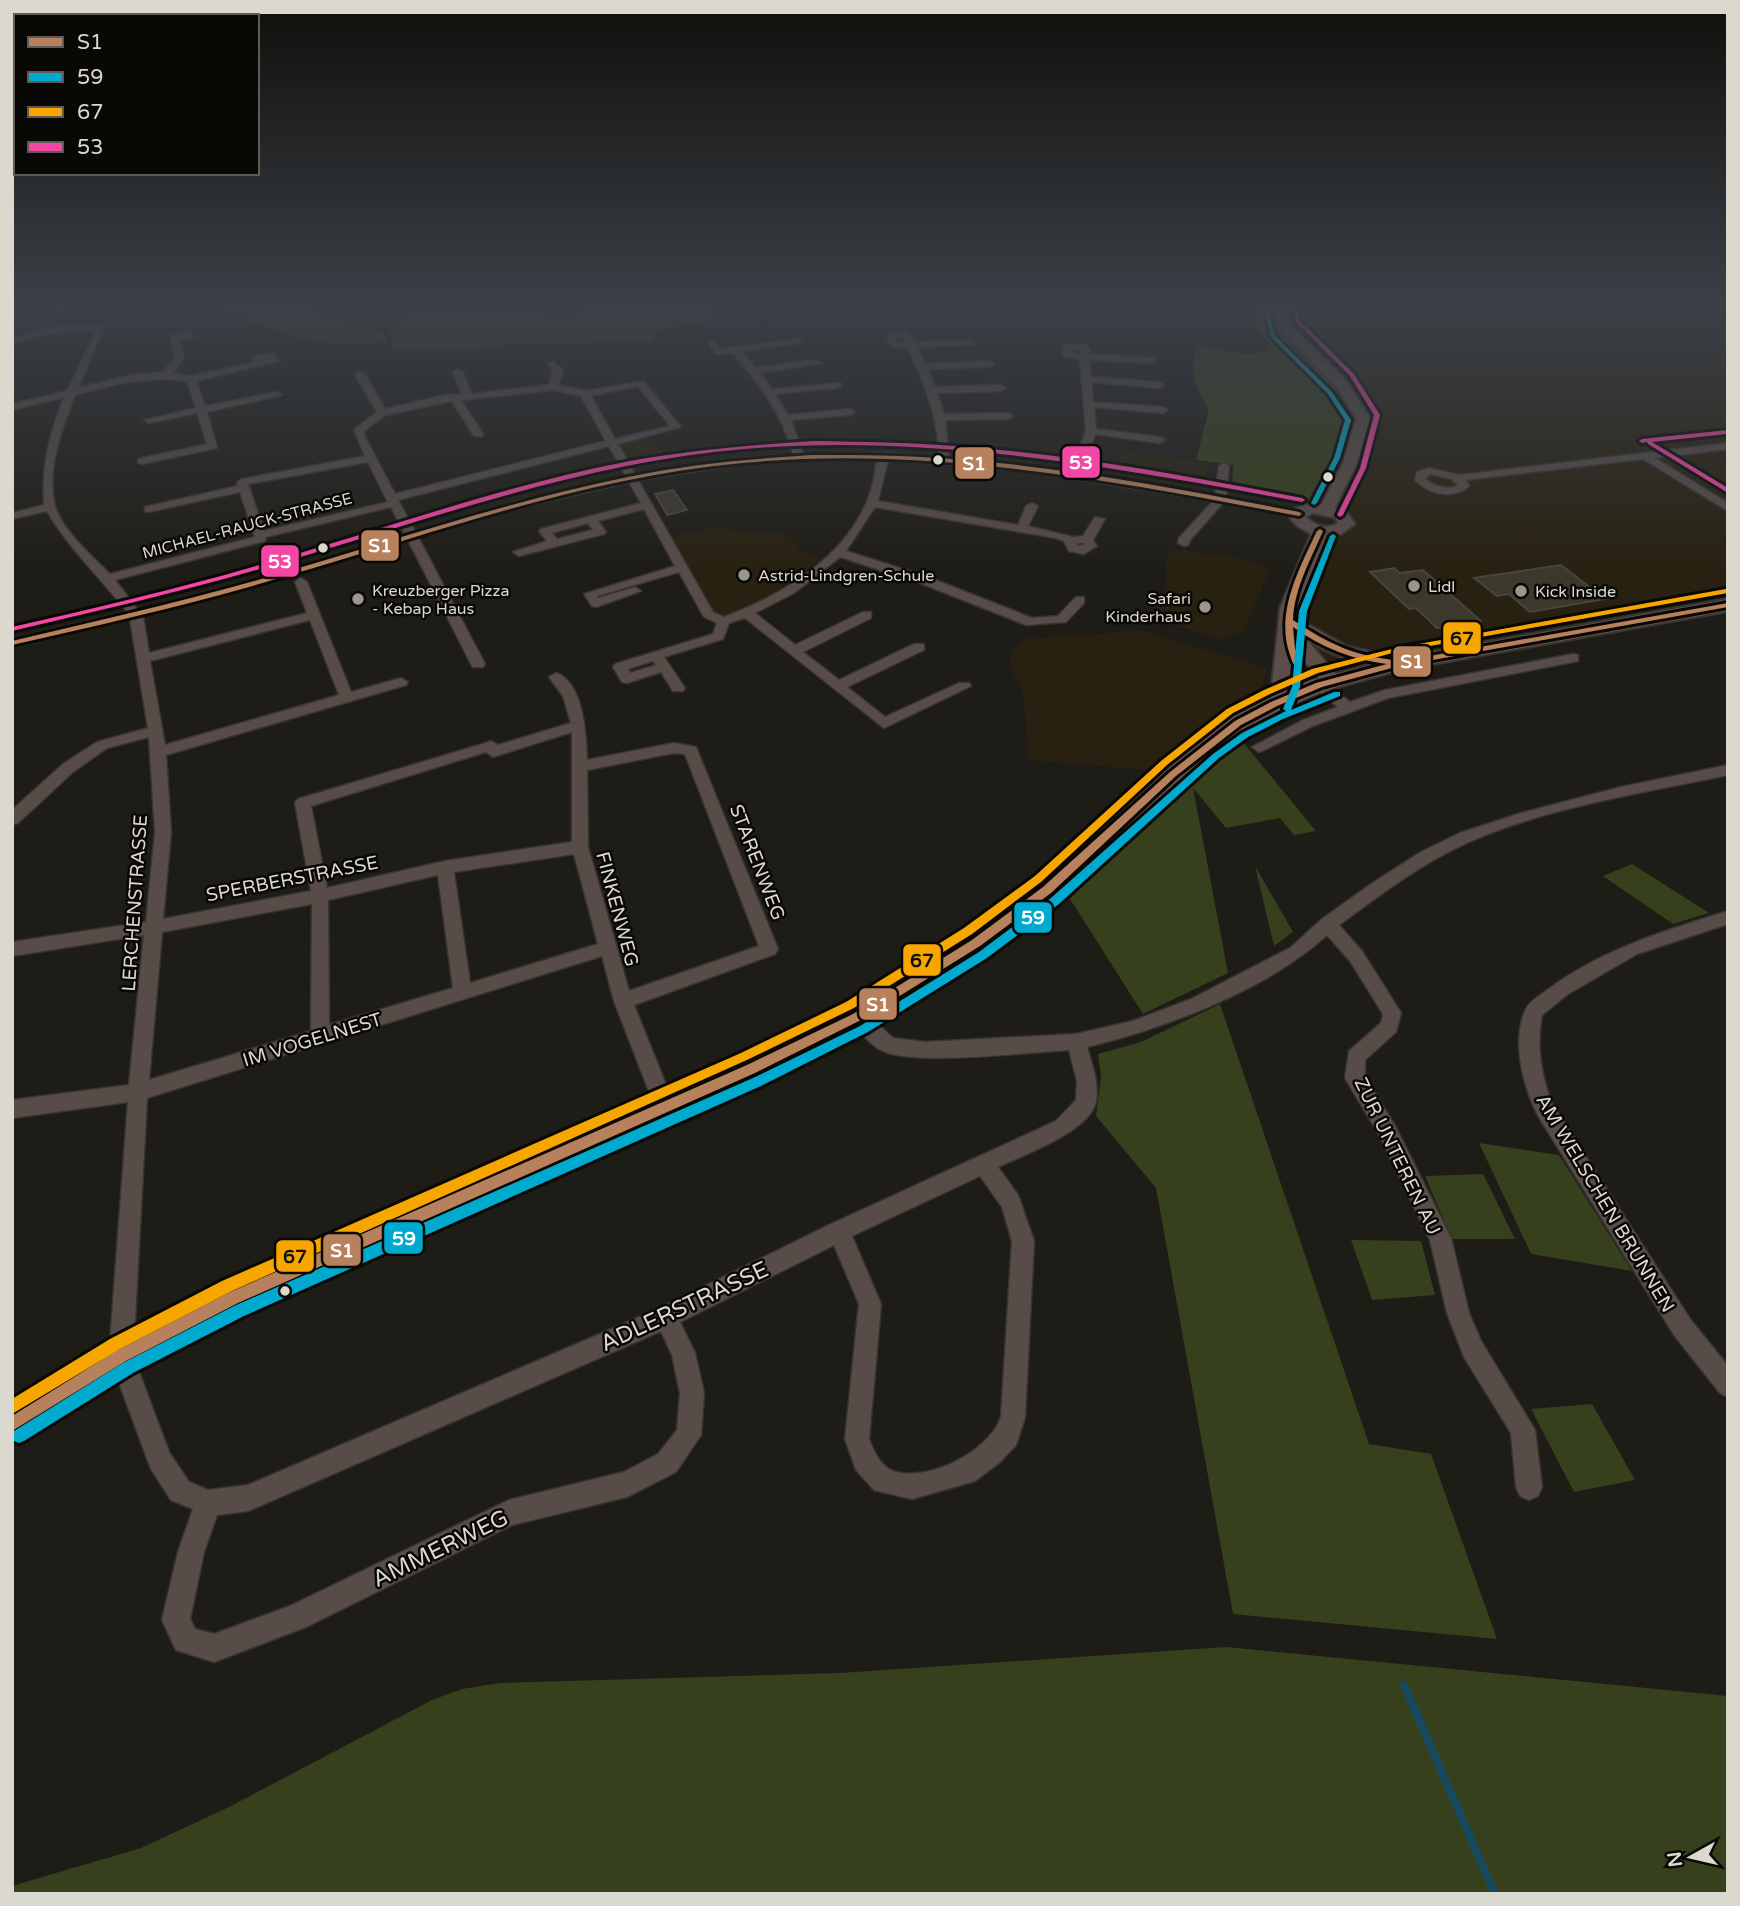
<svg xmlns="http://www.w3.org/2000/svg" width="1740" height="1906" font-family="'Varela Round',sans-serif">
<rect width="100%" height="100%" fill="#1e1c16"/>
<g fill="#282111">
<path d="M 1292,307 L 1728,307 L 1728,592 L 1322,665 L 1306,639 L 1304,609 L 1332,537 L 1381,430 L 1358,385 L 1304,338 L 1292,318 Z"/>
<path d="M 648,435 L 671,463 L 633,469 L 618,443 Z"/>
<path d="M 1122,451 L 1208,463 L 1206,488 L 1116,473 Z"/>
<path d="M 711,528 L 788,534 L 800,550 L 823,559 L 775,592 L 736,612 L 723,615 L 710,610 L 669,537 Z"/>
<path d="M 1172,549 L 1249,560 L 1270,570 L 1243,632 L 1223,640 L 1156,619 L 1155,593 L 1166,594 L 1167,556 Z"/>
<path d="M 1143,631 L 1267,668 L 1262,688 L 1150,770 L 1029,760 L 1024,701 L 1020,684 L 1010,668 L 1011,656 L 1015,648 L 1024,639 Z"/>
</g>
<g fill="#37401c">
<path d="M 217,307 L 302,307 L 381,333 L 387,336 L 387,342 C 369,343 350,346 332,344 C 302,340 243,322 217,307 Z"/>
<path d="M 582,307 L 713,307 L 710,321 L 656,330 L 653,342 L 510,344 L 465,351 L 395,351 L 391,347 L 392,336 L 388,332 L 407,311 L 578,314 Z"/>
<path d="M 1255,307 L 1275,307 L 1276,322 L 1282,333 L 1333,384 L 1348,415 L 1340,447 L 1321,492 L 1313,491 L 1310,499 L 1305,503 L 1232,492 L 1233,465 L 1196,460 L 1209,410 C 1195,387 1189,371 1197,345 C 1217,348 1253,361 1271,348 L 1252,319 Z"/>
<path d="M 1237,735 L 1316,831 L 1294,835 L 1280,818 L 1226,828 L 1193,788 L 1228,973 L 1143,1014 L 1063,888 L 1195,766 Z"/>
<path d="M 1632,864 L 1709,913 L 1673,924 L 1603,876 Z"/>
<path d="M 1255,866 L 1293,932 L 1274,946 Z"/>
<path d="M 1220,1004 L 1369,1444 L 1431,1454 L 1497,1639 L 1233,1614 L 1156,1188 L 1096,1116 L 1101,1076 L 1098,1054 L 1141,1042 Z"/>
<path d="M 1479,1143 L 1559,1155 L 1632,1271 L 1531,1254 Z"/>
<path d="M 1483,1174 L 1515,1239 L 1452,1239 L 1425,1176 Z"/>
<path d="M 1351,1240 L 1421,1241 L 1435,1295 L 1372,1300 Z"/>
<path d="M 1592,1404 L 1635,1480 L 1574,1492 L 1531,1409 Z"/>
<path d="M 1226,1647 L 1728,1696 L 1728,1894 L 12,1894 L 12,1886 L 141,1848 L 229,1807 L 432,1700 L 462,1689 L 500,1683 L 840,1673 Z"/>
</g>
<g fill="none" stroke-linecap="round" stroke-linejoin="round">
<path stroke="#154a61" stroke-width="2.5" d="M 12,318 L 79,307"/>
<path stroke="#154a61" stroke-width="8" d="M 1404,1685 L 1495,1894"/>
</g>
<g fill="#3d382c" stroke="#474540" stroke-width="2">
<path d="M 673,490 L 687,510 L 667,515 L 655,494 Z"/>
<path d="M 1561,565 L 1605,599 L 1530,612 L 1509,594 L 1497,596 L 1474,578 Z"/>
<path d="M 1395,568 L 1399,573 L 1423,570 L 1481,621 L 1437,628 L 1416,608 L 1409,609 L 1370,572 Z"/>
</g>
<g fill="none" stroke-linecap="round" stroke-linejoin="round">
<defs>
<g id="street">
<path d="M 105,326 L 78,388 L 131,375 L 163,372 L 175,358 L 170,336 L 189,330 L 194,337 L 180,342 L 184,358 L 172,373 L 191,376 L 253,363 L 253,357 L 273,353 L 280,361 L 196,381 L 205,406 L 277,392 L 282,395 L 207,412 L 217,448 L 142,464 L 138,463 L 138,459 L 207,444 L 197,413 L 149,423 L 144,420 L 196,408 L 187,381 C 148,375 113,385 75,395 C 62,429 46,469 55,506 C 62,530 92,556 110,574 L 255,537 L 240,492 L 149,512 L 145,511 L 145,507 L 238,486 L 237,482 L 242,479 L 365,456 L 354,430 L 377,412 L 355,375 L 360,372 L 365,375 L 385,409 L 445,395 L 462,394 L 453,372 L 458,369 L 463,372 L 471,394 L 549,385 L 553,370 L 548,364 L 553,361 L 563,370 L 558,385 L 586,391 L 643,381 L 681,427 L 618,444 L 635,474 L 742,458 L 793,455 C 783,414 759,384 733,353 L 716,354 L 708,342 L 712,339 L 721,349 L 803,338 L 800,343 L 742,351 L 755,368 L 816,360 L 821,363 L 759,373 L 772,389 L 840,383 L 842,385 L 837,388 L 775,394 L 788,415 L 850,409 L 855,412 L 850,415 L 791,420 L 803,454 L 883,453 L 939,456 C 938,416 924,383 908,347 L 891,347 L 886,335 L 907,331 L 915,342 L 974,340 L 974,344 L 971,345 L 917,347 L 925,364 L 990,361 L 995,364 L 990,367 L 928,369 L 935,387 L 1001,385 L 1006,388 L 1001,391 L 937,393 L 944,414 L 1008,413 L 1013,416 L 1008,419 L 945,420 L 949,457 L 1071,471 L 1086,431 L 1080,360 L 1063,356 L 1064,344 L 1085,344 L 1090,350 L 1089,354 L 1155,358 L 1155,362 L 1152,363 L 1089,360 L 1090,377 L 1159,382 L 1164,385 L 1159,388 L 1091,382 L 1093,402 L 1163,407 L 1168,410 L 1163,413 L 1094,407 L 1096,429 L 1160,437 L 1165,440 L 1160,443 L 1095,434 L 1082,472 L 1215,495 L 1219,466 L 1224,463 L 1229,466 L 1226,497 L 1305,514 L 1299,517 L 1223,503 L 1191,539 L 1188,545 L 1184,546 L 1178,543 L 1179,538 L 1213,501 L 1022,470 L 888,460 L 878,501 L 1018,525 L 1026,506 L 1032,503 L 1038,506 L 1028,526 L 1073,537 L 1083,536 L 1095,517 L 1105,519 L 1093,540 L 1097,546 L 1084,554 L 1069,551 L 1064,541 L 1056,538 L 875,507 L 846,551 L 928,577 L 1032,618 L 1058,616 L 1076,597 L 1084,597 L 1084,603 L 1066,622 L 1026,625 L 920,583 L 840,557 L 794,593 L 755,613 L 795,645 L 863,612 L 871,612 L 871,618 L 803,652 L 839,680 L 914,644 L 924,644 L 924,650 L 847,687 L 885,717 L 959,683 L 969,683 L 971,686 L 884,728 L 745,618 L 729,623 L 723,639 L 664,657 L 685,688 L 683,691 L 673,691 L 661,672 L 627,683 L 622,682 L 613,667 L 615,664 L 713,634 L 717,623 L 704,617 L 679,572 L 597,596 L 599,598 L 635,587 L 641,591 L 596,607 L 592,606 L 584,594 L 675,566 L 644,509 L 598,521 L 606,532 L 604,534 L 519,556 L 513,552 L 547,541 L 539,531 L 541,529 L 641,503 L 629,482 L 523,507 L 418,537 L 485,664 L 483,667 L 473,667 L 471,664 L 408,540 L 269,583 L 143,616 L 149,653 L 307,613 L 295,582 L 301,578 L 307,582 L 351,692 L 401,678 L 408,682 L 406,685 L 166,755 L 171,832 L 163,919 L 311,891 L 295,803 L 298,799 L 486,743 L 491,741 L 498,745 L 571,723 L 563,696 L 549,677 L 556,673 C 584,683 586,735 587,760 L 674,743 L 696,747 L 778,949 L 775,954 L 634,1005 L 675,1107 L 672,1113 L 665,1116 L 658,1113 L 655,1107 L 614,1001 L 602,956 L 147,1098 L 133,1356 L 169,1452 L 189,1482 L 208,1490 L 248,1485 L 658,1309 L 831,1224 L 1056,1121 L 1076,1100 L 1077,1081 L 1069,1050 C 1030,1052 913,1066 883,1051 C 871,1046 860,1031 850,1022 L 848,1017 L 850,1012 L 857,1009 L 864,1012 L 893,1038 L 925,1042 L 1076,1034 L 1133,1021 L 1191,999 L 1290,948 L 1322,919 L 1374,882 L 1421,852 L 1460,833 L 1521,813 L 1621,787 L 1728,765 L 1728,775 C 1646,792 1545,808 1469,842 C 1422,863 1381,894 1339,925 L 1362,951 L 1401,1013 L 1396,1032 L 1365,1060 L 1365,1077 L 1395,1126 L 1451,1238 L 1469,1313 L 1481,1341 L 1535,1430 L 1542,1487 L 1538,1496 L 1529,1500 L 1520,1496 L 1516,1487 L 1511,1433 L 1464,1357 L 1447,1313 L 1430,1240 L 1381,1138 L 1345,1078 L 1349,1051 L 1381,1023 L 1383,1014 L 1350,961 L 1327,935 C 1267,990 1165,1028 1087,1047 C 1092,1065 1099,1082 1096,1101 C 1091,1131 1023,1155 998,1167 L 1018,1195 L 1034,1241 L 1025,1417 L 1016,1445 L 1000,1462 L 975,1481 L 912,1499 L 874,1490 L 856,1470 L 845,1439 L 859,1304 L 834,1245 L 680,1322 L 695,1353 L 704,1393 L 701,1435 L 676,1472 L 627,1497 L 512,1525 L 306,1627 L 214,1662 L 176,1650 L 162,1620 L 178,1552 L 193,1509 L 171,1500 L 151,1469 L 109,1356 L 128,1102 L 12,1118 L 12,1100 L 129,1085 L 144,935 L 12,956 L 12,942 L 146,922 L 155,832 L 149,737 L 107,748 L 73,772 L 18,823 L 12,824 L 12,810 L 63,764 L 97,742 L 148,728 L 130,619 L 12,647 L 12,639 L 127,612 C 101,578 69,549 47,511 L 12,519 L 12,513 L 44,505 C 42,460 49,438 64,397 L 12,410 L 12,404 L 67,391 L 96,331 L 51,333 L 12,344 L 12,338 L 51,327 ZM 895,337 L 904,337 L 906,342 L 897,342 ZM 1071,349 L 1080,349 L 1080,355 L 1071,352 ZM 638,386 L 670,426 L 615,439 L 591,396 ZM 553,390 L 581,396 L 606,441 L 395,494 L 365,437 L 364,431 L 385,415 L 452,401 L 474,436 L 482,436 L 483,434 L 461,400 ZM 609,446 L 626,476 L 515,502 L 415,531 L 398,500 ZM 813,459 L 877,459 C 875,472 874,484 869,496 C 847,557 782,595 724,617 L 713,612 L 638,480 L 742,464 ZM 368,462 L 388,502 L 264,531 L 248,484 ZM 391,507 L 405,534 L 260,578 L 138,610 L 115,580 L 265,541 L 266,537 ZM 588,523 L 593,530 L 557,539 L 552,533 ZM 1078,543 L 1083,543 L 1084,545 L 1077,546 ZM 310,620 L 339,695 L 165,745 L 150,661 ZM 653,661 L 656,665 L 630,673 L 628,669 ZM 572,732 L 572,842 L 445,861 L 327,888 L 311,806 L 486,752 L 493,757 ZM 674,753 L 685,754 L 759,946 L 629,991 L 588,847 L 587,770 ZM 574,854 L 598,944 L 470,983 L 454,872 ZM 438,875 L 453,988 L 329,1025 L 328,900 ZM 312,904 L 311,1031 L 149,1080 L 162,932 ZM 980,1176 L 1002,1207 L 1012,1241 L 1001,1417 C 990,1451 925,1485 891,1470 C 880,1465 873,1450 869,1439 L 881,1304 L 852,1236 ZM 661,1331 L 672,1355 L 680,1393 L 677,1430 L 658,1454 L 624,1472 L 509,1500 L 290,1606 L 214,1634 L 195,1629 L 190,1619 L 204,1552 L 217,1515 L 248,1511 Z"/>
<path d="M 1728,443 L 1728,449 L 1655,458 L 1728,503 L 1728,511 L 1643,459 L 1466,480 L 1469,485 L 1468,487 C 1452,500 1428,494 1415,480 L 1417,472 L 1429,468 L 1460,475 ZM 1430,474 L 1451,479 L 1458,485 C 1446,491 1435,486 1425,479 Z"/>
<path d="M 1573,654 L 1578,655 L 1578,661 L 1388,698 L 1313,726 L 1264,750 L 1259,752 L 1252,747 L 1303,720 L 1338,707 L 1314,688 L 1314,682 L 1324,682 L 1350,702 L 1385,690 Z"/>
<path d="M 1728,911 L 1728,924 L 1637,954 L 1568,994 L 1542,1015 C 1536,1047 1541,1074 1552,1104 L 1690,1319 L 1728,1366 L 1728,1397 L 1720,1393 L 1674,1335 L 1537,1114 C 1523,1085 1511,1040 1526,1009 C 1529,1002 1539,996 1546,991 C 1600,950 1664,931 1728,911 Z"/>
</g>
<path id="secondary" d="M 1275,307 L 1287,307 L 1291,327 L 1346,381 L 1370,418 L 1357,463 L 1335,508 L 1346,511 L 1355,524 L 1341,534 L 1326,537 L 1298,608 L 1297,618 L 1346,646 L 1405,660 L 1407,664 L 1398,670 C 1366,665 1337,658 1309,642 L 1342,681 L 1339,685 L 1325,685 L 1294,649 L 1292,684 L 1281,708 L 1267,708 L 1264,704 L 1272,684 L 1280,608 L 1311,534 L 1297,526 L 1290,518 L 1296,508 L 1312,503 L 1321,505 L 1343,463 L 1356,418 L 1336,386 L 1281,331 ZM 1313,513 L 1335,518 L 1338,523 C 1327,530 1316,526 1306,517 Z"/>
<path id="primary" d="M 1728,599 L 1728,611 L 1400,670 L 1327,690 L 1282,709 L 1246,728 L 1181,780 L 1056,897 L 986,951 L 867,1026 L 762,1078 L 246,1311 L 134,1369 L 26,1438 L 12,1443 L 12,1402 L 108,1343 L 220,1285 L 740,1060 L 847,1008 L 966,935 L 1038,883 L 1165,768 L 1230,718 L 1266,699 L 1311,680 L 1398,658 Z"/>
</defs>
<use href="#street" stroke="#383531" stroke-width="3"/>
<use href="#secondary" stroke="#383531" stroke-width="4"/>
<use href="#primary" stroke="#383531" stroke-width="4"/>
<use href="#street" fill="#584c49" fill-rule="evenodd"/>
<use href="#secondary" fill="#5c4d4b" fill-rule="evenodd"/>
<use href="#primary" fill="#655351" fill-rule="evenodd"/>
<defs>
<g id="bus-1">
<path d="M 812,455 C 859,455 905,455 951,459 C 1068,467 1184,490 1299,512 L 1302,514 L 1299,516 C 1116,481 929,445 742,463 C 590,477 445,529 300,572 C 205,601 109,623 12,645 L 12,641 C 97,621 182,602 265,578 C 386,543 505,502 628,477 C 689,464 750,459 812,455 Z"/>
<path d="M 1320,529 L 1323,531 C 1311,559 1294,589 1293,620 C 1332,646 1355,656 1401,661 L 1728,603 L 1728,607 L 1399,666 L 1322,687 L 1277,706 L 1241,725 L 1176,776 L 1051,893 L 980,946 L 861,1020 L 755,1073 L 238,1303 L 126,1361 L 12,1431 L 12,1416 L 116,1351 L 228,1293 L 747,1065 L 853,1014 L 972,940 L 1043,887 L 1170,772 L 1235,721 L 1271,702 L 1316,683 L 1387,664 C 1352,660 1321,647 1293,627 L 1295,649 L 1302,666 L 1298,668 C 1293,665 1292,661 1290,655 C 1275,613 1299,569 1317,531 Z"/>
</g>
<g id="bus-2">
<path d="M 1267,309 L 1269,310 L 1275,336 L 1332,392 L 1351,420 L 1340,458 L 1317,503 L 1314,505 L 1311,503 L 1334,458 L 1345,420 L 1328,394 L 1271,337 L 1265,310 Z"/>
<path d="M 1333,534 L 1336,536 L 1307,611 L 1300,687 L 1291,710 L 1334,692 L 1340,692 L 1340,696 L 1283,719 L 1248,737 L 1219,758 L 1059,904 L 987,958 L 868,1032 L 761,1086 L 244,1316 L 133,1373 L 24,1441 L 19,1443 L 14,1441 L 12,1437 L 14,1431 L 123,1363 L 234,1306 L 753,1078 L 860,1026 L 979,952 L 1051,898 L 1213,754 L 1242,733 L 1286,711 L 1283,709 L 1292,687 L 1299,611 L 1330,536 Z"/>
</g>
<path id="bus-3" d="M 1726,589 L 1728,589 L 1728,593 L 1396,652 L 1318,673 L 1270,694 L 1233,713 L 1167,765 L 1041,882 L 972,934 L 854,1008 L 749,1059 L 232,1291 L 120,1349 L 12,1414 L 12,1399 L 110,1339 L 222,1281 L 741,1053 L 846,1002 L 964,928 L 1035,876 L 1161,761 L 1227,709 L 1264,690 L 1312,669 L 1396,648 Z"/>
<g id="bus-4">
<path d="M 1293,307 L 1297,307 L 1300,321 L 1354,374 L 1380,415 L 1366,468 L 1343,515 L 1340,517 L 1337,515 L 1360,468 L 1374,415 L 1350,376 L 1296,322 Z"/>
<path d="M 1728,430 L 1727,434 L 1652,442 L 1728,488 L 1728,493 L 1648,444 L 1647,442 L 1642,443 L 1639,441 L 1642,439 Z"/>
<path d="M 814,441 C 861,442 907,442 953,446 C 1071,454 1187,476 1302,498 L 1305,500 L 1302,502 C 1118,468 931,433 744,449 C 589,462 442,515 294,559 C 201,587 107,609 12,631 L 12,627 C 95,608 177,589 259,565 C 382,530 504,485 630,461 C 692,450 752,445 814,441 Z"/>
</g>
</defs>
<use href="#bus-1" stroke="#0a0804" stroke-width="6"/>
<use href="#bus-2" stroke="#0a0804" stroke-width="6"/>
<use href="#bus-3" stroke="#0a0804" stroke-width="6"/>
<use href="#bus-4" stroke="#0a0804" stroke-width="6"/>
<use href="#bus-1" fill="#b6815c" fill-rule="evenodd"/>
<use href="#bus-2" fill="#00a9ce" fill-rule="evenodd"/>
<use href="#bus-3" fill="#f7a600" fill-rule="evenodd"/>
<use href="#bus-4" fill="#f346a5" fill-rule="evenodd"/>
</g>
<linearGradient id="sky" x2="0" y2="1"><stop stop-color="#100f0c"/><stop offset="0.53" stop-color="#3b4047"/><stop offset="1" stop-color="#3b4047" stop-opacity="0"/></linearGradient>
<rect width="1740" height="574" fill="url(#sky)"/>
<g fill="#dbd8d0" stroke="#0a0804" stroke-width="2.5">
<circle cx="938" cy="460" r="6"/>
<circle cx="1328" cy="477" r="6"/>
<circle cx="323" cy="548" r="6"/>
<circle cx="285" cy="1291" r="6"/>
</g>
<g fill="#99968f" stroke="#0a0804" stroke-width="2.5">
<circle cx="744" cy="575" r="7"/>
<circle cx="1414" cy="586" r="7"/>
<circle cx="1521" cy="591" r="7"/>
<circle cx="358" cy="599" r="7"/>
<circle cx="1205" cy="607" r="7"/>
</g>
<g text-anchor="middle" stroke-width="5" stroke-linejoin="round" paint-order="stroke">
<g font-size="16" fill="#dbd8d0" stroke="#0a0804">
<text transform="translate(247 525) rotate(-15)" y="6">MICHAEL-RAUCK-STRASSE</text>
</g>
<g font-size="16" fill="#dbd8d0" stroke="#0a0804" text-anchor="start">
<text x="758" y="581">Astrid-Lindgren-Schule</text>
<text x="1428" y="592">Lidl</text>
<text x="372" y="596">Kreuzberger Pizza<tspan x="372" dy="18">- Kebap Haus</tspan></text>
<text x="1535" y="597">Kick Inside</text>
<text x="1191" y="604" text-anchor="end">Safari<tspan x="1191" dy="18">Kinderhaus</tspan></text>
</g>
<g font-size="19" fill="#dbd8d0" stroke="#0a0804">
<text transform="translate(758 862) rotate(69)" y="7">STARENWEG</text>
<text transform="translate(292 878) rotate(-11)" y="7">SPERBERSTRASSE</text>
<text transform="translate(134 903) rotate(-86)" y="7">LERCHENSTRASSE</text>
<text transform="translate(618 909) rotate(75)" y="7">FINKENWEG</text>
<text transform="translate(312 1039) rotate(-17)" y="7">IM VOGELNEST</text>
<text transform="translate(1398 1156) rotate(64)" y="7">ZUR UNTEREN AU</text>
<text transform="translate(1606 1203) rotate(59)" y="7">AM WELSCHEN BRUNNEN</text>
</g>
<g font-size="23" fill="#dbd8d0" stroke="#0a0804">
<text transform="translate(684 1306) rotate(-25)" y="8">ADLERSTRASSE</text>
<text transform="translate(440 1548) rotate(-26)" y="8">AMMERWEG</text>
</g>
</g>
<g stroke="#0a0804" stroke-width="2.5">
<rect x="1061" y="445" width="40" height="34" rx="7" fill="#f346a5"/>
<rect x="954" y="446" width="41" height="34" rx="7" fill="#b6815c"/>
<rect x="360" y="529" width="40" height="33" rx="7" fill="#b6815c"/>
<rect x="260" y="544" width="40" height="34" rx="7" fill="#f346a5"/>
<rect x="1442" y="621" width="40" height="34" rx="7" fill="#f7a600"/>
<rect x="1392" y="645" width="40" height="33" rx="7" fill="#b6815c"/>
<rect x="1013" y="901" width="40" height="33" rx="7" fill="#00a9ce"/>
<rect x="902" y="943" width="40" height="34" rx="7" fill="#f7a600"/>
<rect x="858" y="987" width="40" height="34" rx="7" fill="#b6815c"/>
<rect x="383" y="1221" width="41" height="34" rx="7" fill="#00a9ce"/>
<rect x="322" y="1233" width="40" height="34" rx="7" fill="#b6815c"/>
<rect x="275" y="1239" width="40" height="34" rx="7" fill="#f7a600"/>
</g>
<g font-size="19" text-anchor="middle" font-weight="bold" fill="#fff">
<text x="1081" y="469">53</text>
<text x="974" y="470">S1</text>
<text x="380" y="552">S1</text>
<text x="280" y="568">53</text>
<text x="1412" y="668">S1</text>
<text x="1033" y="924">59</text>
<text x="878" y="1011">S1</text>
<text x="404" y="1245">59</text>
<text x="342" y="1257">S1</text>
</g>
<g font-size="19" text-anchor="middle" font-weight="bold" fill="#111">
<text x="1462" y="645">67</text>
<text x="922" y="967">67</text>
<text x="295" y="1263">67</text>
</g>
<rect width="1740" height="1906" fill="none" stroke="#dbd8d0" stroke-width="28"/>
<rect x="14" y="14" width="245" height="161" fill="#0a0804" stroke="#5e5b56" stroke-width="2"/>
<rect x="28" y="37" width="35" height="10" fill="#b6815c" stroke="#5e5b56" stroke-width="2"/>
<text x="77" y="49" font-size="21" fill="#dbd8d0">S1</text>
<rect x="28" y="72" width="35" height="10" fill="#00a9ce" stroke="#5e5b56" stroke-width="2"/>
<text x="77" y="84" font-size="21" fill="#dbd8d0">59</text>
<rect x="28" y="107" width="35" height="10" fill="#f7a600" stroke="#5e5b56" stroke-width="2"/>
<text x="77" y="119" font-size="21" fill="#dbd8d0">67</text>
<rect x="28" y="142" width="35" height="10" fill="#f346a5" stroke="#5e5b56" stroke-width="2"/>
<text x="77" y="154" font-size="21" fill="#dbd8d0">53</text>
<g transform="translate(1691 1857) rotate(262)" stroke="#0a0804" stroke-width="5" paint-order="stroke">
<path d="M0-5L12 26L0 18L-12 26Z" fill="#dbd8d0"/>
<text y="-10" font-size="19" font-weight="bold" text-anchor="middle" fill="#dbd8d0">N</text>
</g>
</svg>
